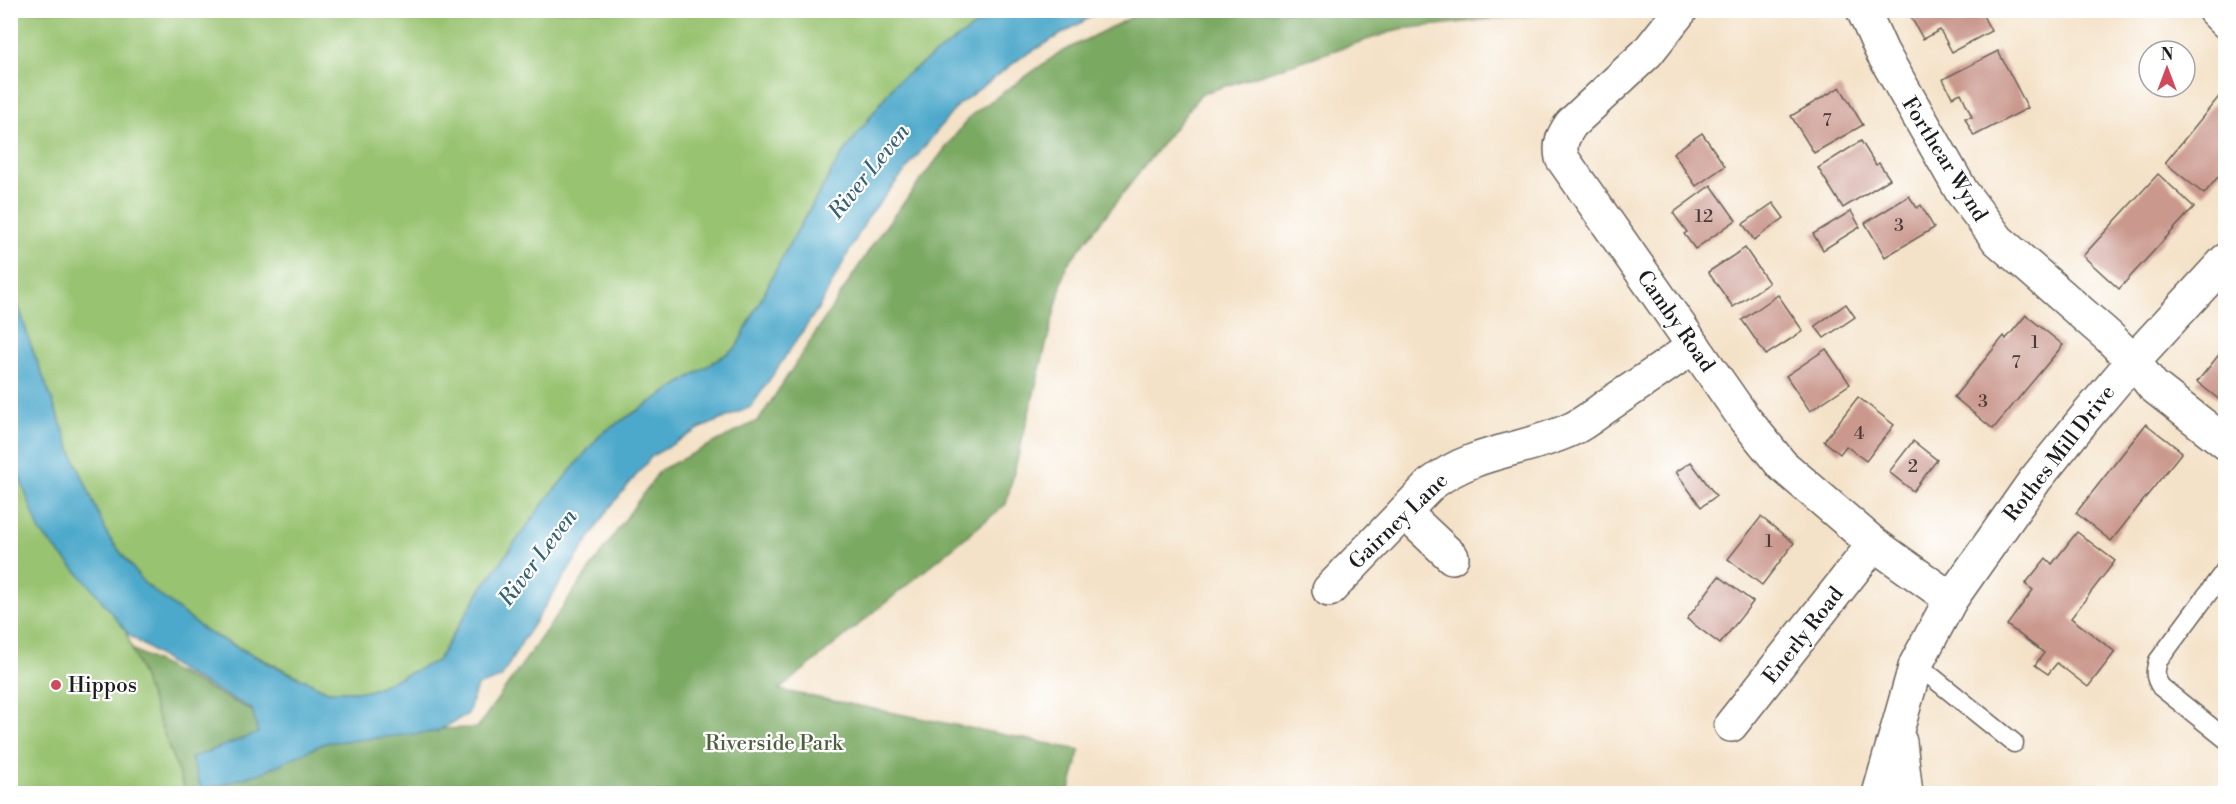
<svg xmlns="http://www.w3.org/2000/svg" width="2236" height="804" font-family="'Libre Bodoni',serif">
<rect width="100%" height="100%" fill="#fff"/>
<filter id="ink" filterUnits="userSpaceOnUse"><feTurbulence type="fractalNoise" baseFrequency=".0167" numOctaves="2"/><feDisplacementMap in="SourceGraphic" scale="12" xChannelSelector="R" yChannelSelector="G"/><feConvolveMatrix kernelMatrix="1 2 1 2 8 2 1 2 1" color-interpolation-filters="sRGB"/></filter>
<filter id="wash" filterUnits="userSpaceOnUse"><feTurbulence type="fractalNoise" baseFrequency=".008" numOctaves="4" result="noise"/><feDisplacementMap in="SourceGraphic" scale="24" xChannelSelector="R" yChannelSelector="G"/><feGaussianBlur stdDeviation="1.35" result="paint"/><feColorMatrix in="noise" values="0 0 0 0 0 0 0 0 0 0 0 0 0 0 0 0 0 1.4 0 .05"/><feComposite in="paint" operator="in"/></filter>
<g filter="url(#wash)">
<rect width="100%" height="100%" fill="#f4e2c8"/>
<g fill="#98c370" stroke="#5a7046" stroke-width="1.5">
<path d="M 10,11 L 996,11 L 896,82 L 839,159 L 787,248 L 736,348 L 602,433 L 545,501 L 482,588 L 437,661 L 369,691 L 328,691 L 207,632 L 144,583 L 108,536 L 73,455 L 29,340 L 11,280 Z"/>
<path d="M 11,324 L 186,793 L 11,793 Z"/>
</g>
<path fill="#7aa962" stroke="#4b623f" stroke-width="1.5" d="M 1144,11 L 1565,11 L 1400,29 L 1201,94 L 1066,266 L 1006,504 L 779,690 L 1080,750 L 1069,793 L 186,793 L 132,649 L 293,732 L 477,728 L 660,470 L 759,420 L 879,235 L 970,116 L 1059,53 Z"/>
<path fill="#4da9cb" stroke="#346274" stroke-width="1.5" d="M 996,11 L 1101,11 L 1022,57 L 958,105 L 868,217 L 819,307 L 751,407 L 699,429 L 652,456 L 607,511 L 523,640 L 501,678 L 477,686 L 468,714 L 436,732 L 325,743 L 261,773 L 202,790 L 191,758 L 258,733 L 252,709 L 184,673 L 129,635 L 91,587 L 40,532 L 11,454 L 11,280 L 29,340 L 73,455 L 108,536 L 144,583 L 207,632 L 266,662 L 328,691 L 369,691 L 437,661 L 482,588 L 545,501 L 602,433 L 736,348 L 787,248 L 839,159 L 896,82 Z"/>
<g id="blocks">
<g fill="#ca988d">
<path d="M 1924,10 L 1980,10 L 1991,31 L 1952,52 L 1940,30 L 1923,39 L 1911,17 Z"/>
<path d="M 1998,51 L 2028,108 L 1974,136 L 1965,118 L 1972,117 L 1961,93 L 1952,97 L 1943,79 Z"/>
<path d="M 1840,87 L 1863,125 L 1814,153 L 1791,116 Z"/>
<path d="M 2226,88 L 2226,167 L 2204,194 L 2165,163 Z"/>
<path d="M 1702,133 L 1725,166 L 1696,186 L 1673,153 Z"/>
<path d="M 1861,141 L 1876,165 L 1879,163 L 1890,179 L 1843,208 L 1818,168 Z"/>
<path d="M 2158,174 L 2194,207 L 2119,289 L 2083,256 Z"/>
<path d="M 1711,185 L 1736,220 L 1695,249 L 1684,234 L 1687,232 L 1673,213 Z"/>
<path d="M 1909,196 L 1917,208 L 1921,205 L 1934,228 L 1885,257 L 1865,223 Z"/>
<path d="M 1773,203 L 1784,218 L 1754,240 L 1743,224 Z"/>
<path d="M 1851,211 L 1860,227 L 1823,250 L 1813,234 Z"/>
<path d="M 1745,248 L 1769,283 L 1733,307 L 1708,272 Z"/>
<path d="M 1778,295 L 1803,331 L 1766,355 L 1742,320 Z"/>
<path d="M 1846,304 L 1855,317 L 1824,338 L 1815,326 Z"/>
<path d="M 2026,315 L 2063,345 L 1993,429 L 1954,397 L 2004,336 L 2006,339 Z"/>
<path d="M 2226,346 L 2226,405 L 2197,382 Z"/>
<path d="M 1826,349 L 1850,384 L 1810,411 L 1786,376 Z"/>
<path d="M 1858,397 L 1894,425 L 1866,461 L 1846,446 L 1840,454 L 1824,441 Z"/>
<path d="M 2146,424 L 2182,452 L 2111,541 L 2076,513 Z"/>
<path d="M 1913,441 L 1937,460 L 1913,491 L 1889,472 Z"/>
<path d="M 1691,462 L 1716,496 L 1701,507 L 1676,472 Z"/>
<path d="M 1761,517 L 1794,543 L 1762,585 L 1728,559 Z"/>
<path d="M 2077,532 L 2115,561 L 2071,618 L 2115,652 L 2088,687 L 2057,663 L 2048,674 L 2035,665 L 2044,653 L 2007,625 L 2033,590 L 2025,584 L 2046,558 L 2052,564 Z"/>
<path d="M 1719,576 L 1753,602 L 1720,644 L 1687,619 Z"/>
</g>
</g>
</g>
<g filter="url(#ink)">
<use href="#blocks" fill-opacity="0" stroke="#686158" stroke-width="1.5"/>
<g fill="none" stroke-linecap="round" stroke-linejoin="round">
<defs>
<g id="lane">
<path d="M 2226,569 L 2158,661 C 2155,671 2154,677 2161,687 L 2226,739"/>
<path d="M 1916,664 L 2014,743"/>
</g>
<g id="street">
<path d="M 1681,10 L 1647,53 L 1571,124 C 1563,136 1559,143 1562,158 L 1744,418 L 1782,465 L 1874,544 L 1951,599"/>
<path d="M 1863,10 L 1882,52 L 1962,192 L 1998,240 L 2109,337 L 2133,361 L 2153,386 L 2226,443"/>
<path d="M 2214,10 L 2226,22"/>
<path d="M 1404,512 L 1452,557"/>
<path d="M 1329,590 L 1431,484 C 1477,449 1523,452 1572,429 C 1587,422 1600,410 1614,401 C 1641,383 1668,365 1694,346"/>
<path d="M 1731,725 L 1874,544"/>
<path d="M 1900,742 L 1906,794"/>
<path d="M 1879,794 L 1916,664 L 1951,599 L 2035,480 L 2085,418 L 2133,361 L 2226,260"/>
</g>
</defs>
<use href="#lane" stroke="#686158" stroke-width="21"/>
<use href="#street" stroke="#686158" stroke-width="36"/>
<use href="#lane" stroke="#fff" stroke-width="18"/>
<use href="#street" stroke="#fff" stroke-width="33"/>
</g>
</g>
<circle fill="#d1495b" stroke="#fff" stroke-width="2" cx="56" cy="685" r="6"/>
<g text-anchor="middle" stroke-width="4.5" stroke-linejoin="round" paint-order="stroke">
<g font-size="18" fill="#483b38">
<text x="1827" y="126">7</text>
<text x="1704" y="222">12</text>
<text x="1899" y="231">3</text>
<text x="2035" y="348">1</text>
<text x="2016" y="368">7</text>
<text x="1983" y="407">3</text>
<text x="1859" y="439">4</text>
<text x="1913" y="472">2</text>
<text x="1769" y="547">1</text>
</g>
<g font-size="21" fill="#1c1c1c" stroke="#fff">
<text transform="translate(1945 159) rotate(58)" y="7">Forthear Wynd</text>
<text transform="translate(1676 321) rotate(55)" y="7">Camby Road</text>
<text transform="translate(2059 453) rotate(-52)" y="7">Rothes Mill Drive</text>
<text transform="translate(1398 521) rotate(-44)" y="7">Gairney Lane</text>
<text transform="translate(1803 635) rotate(-52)" y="7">Enerly Road</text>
</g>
<g font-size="21" fill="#1c1c1c" stroke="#fff" text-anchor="start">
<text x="68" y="692">Hippos</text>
</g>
<g font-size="21" fill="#4e5f3e" stroke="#fff">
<text x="774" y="750">Riverside Park</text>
</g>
<g font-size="22" font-style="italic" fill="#346274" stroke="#fff">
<text transform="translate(868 171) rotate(-51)" y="8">River Leven</text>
<text transform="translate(537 557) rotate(-53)" y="8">River Leven</text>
</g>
</g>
<rect width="2236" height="804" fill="none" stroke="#fff" stroke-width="36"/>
<g transform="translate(2167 69)"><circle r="28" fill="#ffffff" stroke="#a4a4a4" stroke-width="1.5"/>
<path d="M0-4.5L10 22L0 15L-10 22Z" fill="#d1495b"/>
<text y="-9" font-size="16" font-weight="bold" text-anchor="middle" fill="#1c1c1c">N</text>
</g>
</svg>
